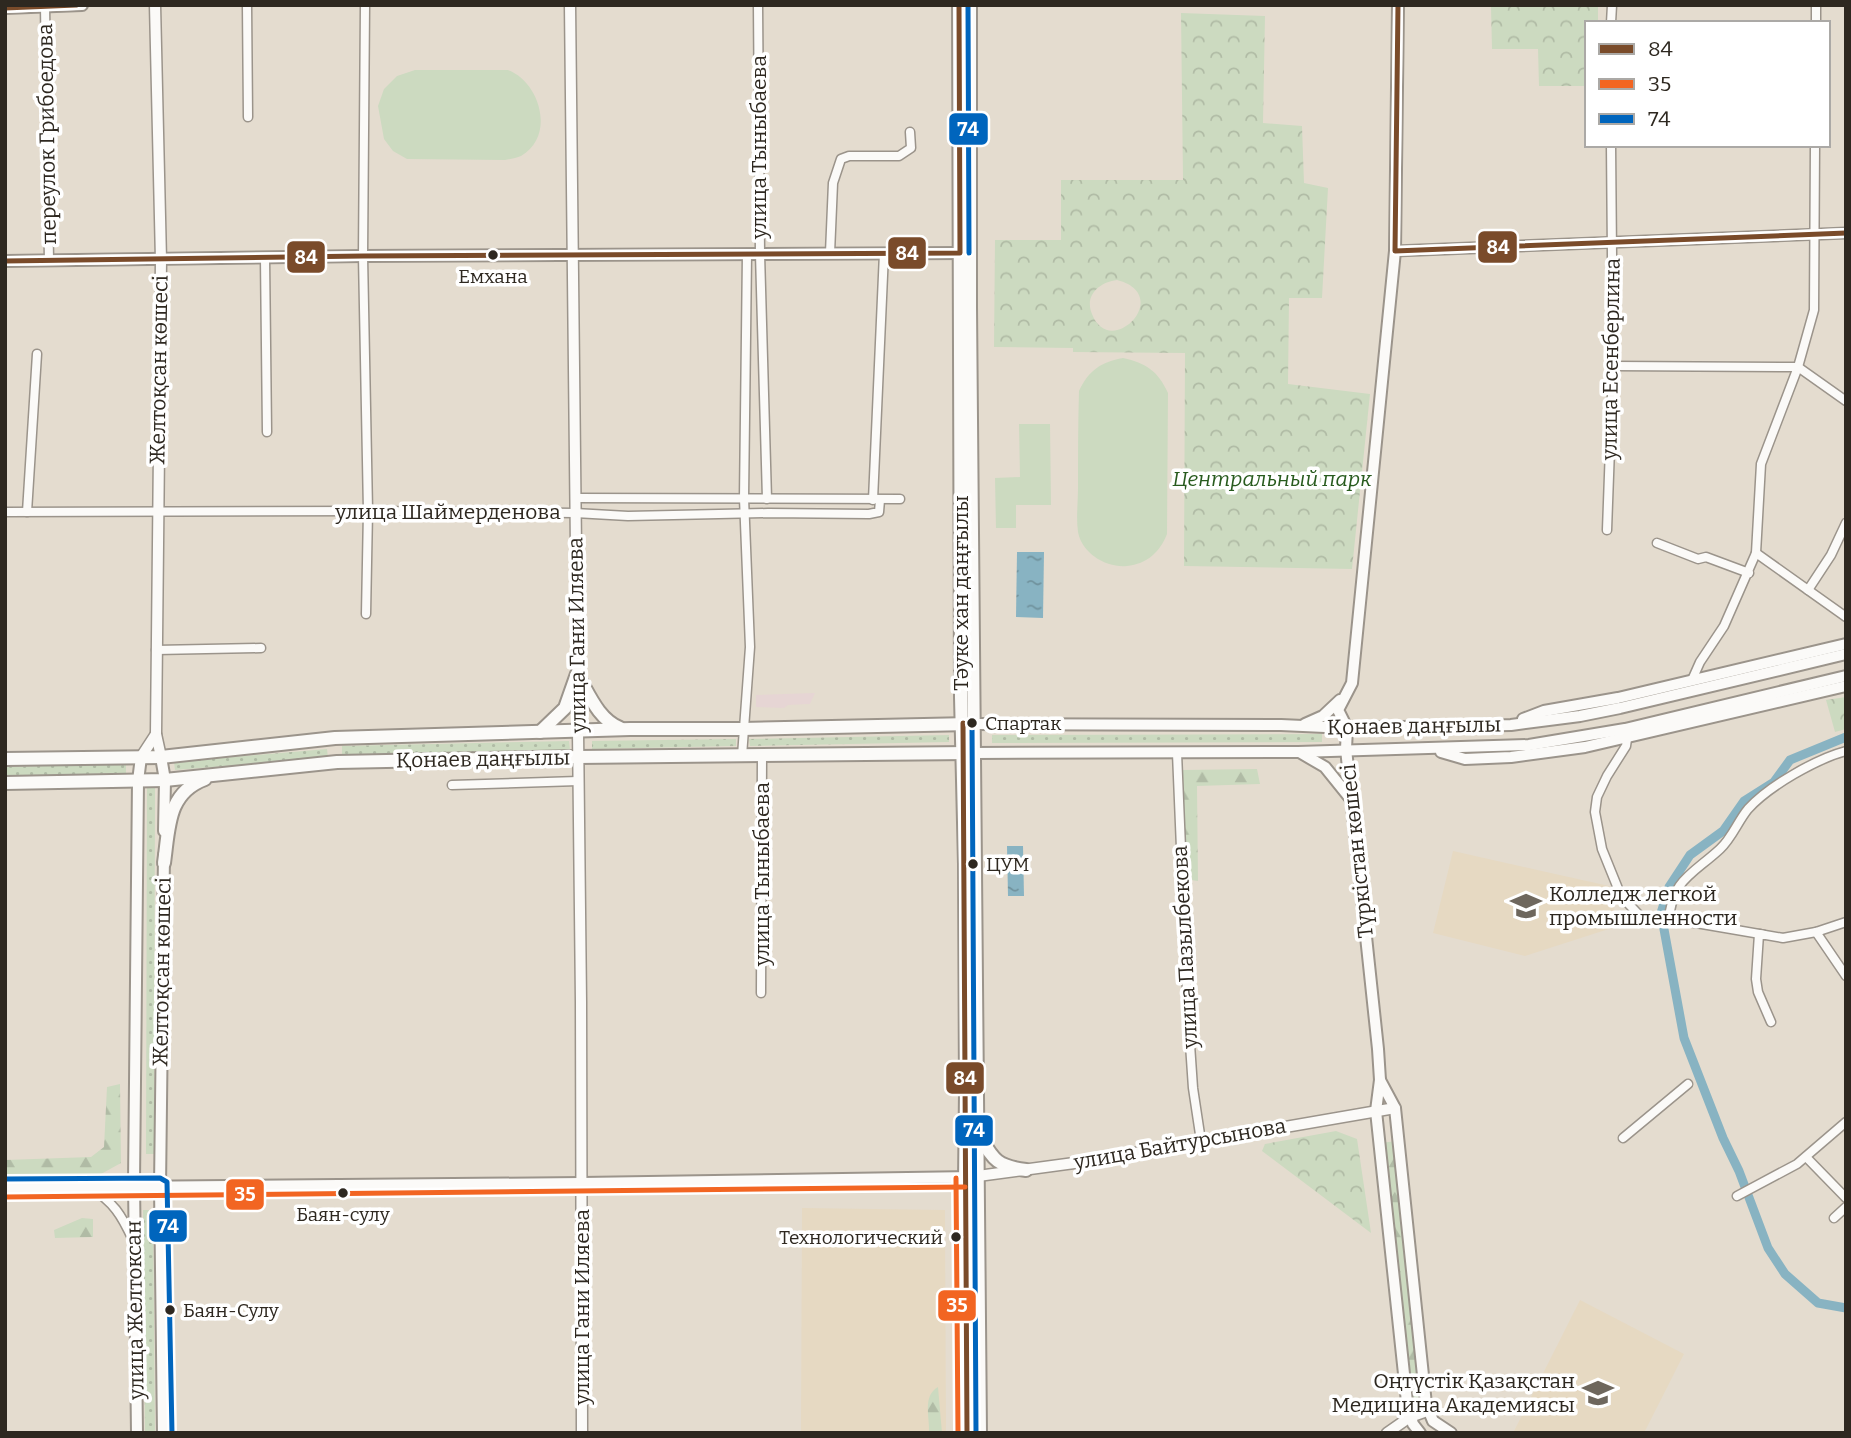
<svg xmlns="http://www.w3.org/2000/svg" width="1851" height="1438" font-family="Bitter,serif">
<defs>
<pattern id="grass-dots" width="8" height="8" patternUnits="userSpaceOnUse" patternTransform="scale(1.75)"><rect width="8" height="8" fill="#ccdac0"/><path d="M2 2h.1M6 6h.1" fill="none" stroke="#b0bba5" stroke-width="1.8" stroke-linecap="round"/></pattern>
<pattern id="forest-firs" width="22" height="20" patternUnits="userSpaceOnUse" patternTransform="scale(1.75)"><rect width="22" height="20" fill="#ccdac0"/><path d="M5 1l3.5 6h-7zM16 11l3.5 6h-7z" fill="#b0bba5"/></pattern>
<pattern id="park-crowns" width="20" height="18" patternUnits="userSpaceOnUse" patternTransform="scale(1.75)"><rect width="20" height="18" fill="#ccdac0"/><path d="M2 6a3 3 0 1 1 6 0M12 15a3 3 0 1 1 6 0" fill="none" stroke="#b0bba5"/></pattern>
<pattern id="water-ripples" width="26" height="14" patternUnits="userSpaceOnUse" patternTransform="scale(1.75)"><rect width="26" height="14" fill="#88b3c2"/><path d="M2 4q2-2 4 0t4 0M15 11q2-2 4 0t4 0" fill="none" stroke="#70929d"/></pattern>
</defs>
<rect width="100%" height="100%" fill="#e4dccf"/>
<path fill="#e6d5d4" d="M 815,693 L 810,704 L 788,705 L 784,708 L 756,707 L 756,695 Z"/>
<g fill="#e6d9c2">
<path d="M 1453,851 L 1609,886 L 1618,926 L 1525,956 L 1433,933 Z"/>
<path d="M 802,1208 L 945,1210 L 946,1433 L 801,1433 Z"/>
<path d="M 1580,1300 L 1684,1354 L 1644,1433 L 1513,1433 Z"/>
</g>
<g fill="url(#grass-dots)">
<path d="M 1322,734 L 1322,742 L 992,743 L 992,735 Z"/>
<path d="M 949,735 L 949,742 L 750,746 L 749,739 Z"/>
<path d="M 736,739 L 736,746 L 592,749 L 592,741 Z"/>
<path d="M 569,741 L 570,750 L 342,755 L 342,746 Z"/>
<path d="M 327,749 L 328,758 L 175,770 L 174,762 Z"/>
<path d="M 126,764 L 126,773 L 5,776 L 5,767 Z"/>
<path d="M 147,788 L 155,788 L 154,1154 L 146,1154 Z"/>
<path d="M 143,1210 L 153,1210 L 155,1433 L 145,1433 Z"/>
</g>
<g fill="url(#forest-firs)">
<path d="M 1257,769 L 1260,784 L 1197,786 L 1198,881 L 1184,879 L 1182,770 Z"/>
<path d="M 120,1084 L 121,1163 L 101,1174 L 5,1175 L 5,1160 L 91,1157 L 104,1147 L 107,1087 Z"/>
<path d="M 1397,1141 L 1424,1398 L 1411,1400 L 1380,1143 Z"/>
<path d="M 82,1218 L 93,1219 L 93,1237 L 55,1238 L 54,1230 Z"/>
<path d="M 938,1387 L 942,1433 L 929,1433 C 930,1417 922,1396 938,1387 Z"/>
</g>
<g fill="url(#park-crowns)" fill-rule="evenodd">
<path d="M 1598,5 L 1598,23 L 1587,23 L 1587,86 L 1539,86 L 1538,49 L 1492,49 L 1491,7 Z"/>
<path d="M 1181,13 L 1265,16 L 1263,123 L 1302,126 L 1304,183 L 1328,188 L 1322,298 L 1289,298 L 1288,384 L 1370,394 L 1352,569 L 1184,566 L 1185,353 L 1073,352 L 1073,348 L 994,347 L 995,240 L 1061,240 L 1061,180 L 1183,180 ZM 1117,280 C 1175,295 1110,361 1092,314 C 1084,295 1100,282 1117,280 Z"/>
<path d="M 1846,697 L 1846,729 L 1835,732 L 1826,700 Z"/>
<path d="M 1336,1131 L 1357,1139 L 1371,1233 L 1262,1151 L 1265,1144 Z"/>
</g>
<g fill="#ccdac0">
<path d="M 415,70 L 508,70 C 540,82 556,136 521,156 C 517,158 510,159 505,160 L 407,159 L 393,151 L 384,139 L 378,106 L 384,89 L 397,76 Z"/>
<path d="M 1123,358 C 1146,363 1158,371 1168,393 L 1167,534 C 1160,552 1147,564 1127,566 C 1107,568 1082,554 1078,532 C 1076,518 1078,502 1078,488 C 1078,456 1078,423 1079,391 C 1089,370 1101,362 1123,358 Z"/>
<path d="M 1019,424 L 1050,424 L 1051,505 L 1016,505 L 1016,528 L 996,528 L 995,478 L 1020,477 Z"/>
</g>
<g fill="url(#water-ripples)">
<path d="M 1017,552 L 1044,552 L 1043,618 L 1016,617 Z"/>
<path d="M 1007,846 L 1023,846 L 1024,896 L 1008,896 Z"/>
</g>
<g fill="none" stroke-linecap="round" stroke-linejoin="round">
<path stroke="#88b3c2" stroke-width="9" d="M 1846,737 L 1790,760 L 1774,782 L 1744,801 L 1723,831 L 1690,855 L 1669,887 L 1661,913 L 1684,1038 L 1723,1138 L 1739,1171 L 1768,1248 L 1785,1274 L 1818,1303 L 1846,1308"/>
<defs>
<g id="minor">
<path d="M 247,5 L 248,117"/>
<path d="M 365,5 L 363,256 L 368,511 L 366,614"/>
<path d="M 758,5 L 760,254 L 767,499"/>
<path d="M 45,6 L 49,261"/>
<path d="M 1611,23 L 1612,5"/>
<path d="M 1816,23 L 1816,5"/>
<path d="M 830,253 L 833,183 L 841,159 L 849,156 L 899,156 L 911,148 L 910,132"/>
<path d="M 265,258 L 267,432"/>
<path d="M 1613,366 L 1798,367 L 1846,401"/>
<path d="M 575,498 L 900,499"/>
<path d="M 873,500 L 884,253"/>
<path d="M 5,512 L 368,511 L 575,513 L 628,516 L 768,513 L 869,514 L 879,512 L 880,500"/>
<path d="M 27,512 L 37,354"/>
<path d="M 1607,530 L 1613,366 L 1611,145"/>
<path d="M 1657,543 L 1698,559 L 1706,557 L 1749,573"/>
<path d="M 1756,553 L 1846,617"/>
<path d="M 1808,590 L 1831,555 L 1846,523"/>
<path d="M 156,650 L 261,648"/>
<path d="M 1692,680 L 1700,662 L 1724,626 L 1756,553 L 1761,464 L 1798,367 L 1814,310 L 1815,145"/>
<path d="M 1627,739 L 1626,746 L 1607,776 L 1597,797 L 1595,812 L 1602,849 L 1621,896 L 1642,918 L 1696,923 L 1783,938 L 1816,932 L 1846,922"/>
<path d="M 1177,753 L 1188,1015 L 1193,1088 L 1201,1141"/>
<path d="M 742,756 L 750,647 L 744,498 L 747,254"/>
<path d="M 452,785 L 578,781"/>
<path d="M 1669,921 C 1671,880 1693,874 1720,849 C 1732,838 1738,821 1748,809 C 1769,786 1816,759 1846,751"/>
<path d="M 1816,932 L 1846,976"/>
<path d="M 1764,935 L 1759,934 L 1756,979 L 1758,992 L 1771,1022"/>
<path d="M 761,993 L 762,755"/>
<path d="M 1623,1138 L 1688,1084"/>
<path d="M 1806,1157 L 1846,1198"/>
<path d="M 90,1187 C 114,1203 121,1214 133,1240"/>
<path d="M 1737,1196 L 1797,1164 L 1846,1122"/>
<path d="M 1834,1218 L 1846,1207"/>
</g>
<g id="tertiary">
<path d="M 155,5 L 161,260 L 156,734 L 161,757"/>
<path d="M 570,5 L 581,1002 L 582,1433"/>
<path d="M 1395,251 L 1846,233"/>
<path d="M 141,757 L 156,734"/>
<path d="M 978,1176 L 1089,1161 L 1395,1108"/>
<path d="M 1387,1433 L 1410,1417 L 1427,1411"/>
</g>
<g id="secondary">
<path d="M 1398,5 L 1395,251 L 1352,683 L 1338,710 L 1347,728 L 1346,749 L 1378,1049 L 1380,1080 L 1376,1111 L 1407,1402 L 1413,1424 L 1420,1433"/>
<path d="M 5,8 L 82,5"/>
<path d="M 5,261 L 363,256 L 965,253"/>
<path d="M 1523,719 L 1544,711 L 1618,698 L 1846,644"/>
<path d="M 974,724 L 1281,725 L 1347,728 L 1511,725 L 1580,716 L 1620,708 L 1846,654"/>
<path d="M 1305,724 L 1323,716 L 1340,700"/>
<path d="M 1441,752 L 1465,759 L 1511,757 L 1585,747 L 1846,686"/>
<path d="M 974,753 L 1298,752 L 1529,745 L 1625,729 L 1846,676"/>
<path d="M 1301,753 L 1325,767 L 1350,798"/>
<path d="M 161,757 L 165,780 L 164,831"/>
<path d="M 1380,1080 L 1395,1108 L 1426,1404 L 1433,1421 L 1451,1433"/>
<path d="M 5,1188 L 582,1183 L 972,1177"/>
<path d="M 137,1433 L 134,1182 L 138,781 L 141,757"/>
<path d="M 163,1433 L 160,1187 L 164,855"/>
</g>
<g id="primary">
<path d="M 959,5 L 961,697 L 965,864 L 966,1092 L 964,1267 L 967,1433"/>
<path d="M 970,5 L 970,307 L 980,1433"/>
<path d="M 540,732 L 565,708 L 577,674 C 589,694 598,719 620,728"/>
<path d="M 5,759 L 161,757 L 335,738 L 630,729 L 742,729 L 970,724"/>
<path d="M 5,783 L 165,780 L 337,762 L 578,757 L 970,753"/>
<path d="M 164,863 C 169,828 167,793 205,779"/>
<path d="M 977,1132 C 993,1158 994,1166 1026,1170"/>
</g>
</defs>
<use href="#minor" stroke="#9b948b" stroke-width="11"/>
<use href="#tertiary" stroke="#9b948b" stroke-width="13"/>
<use href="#secondary" stroke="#9b948b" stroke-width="14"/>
<use href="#primary" stroke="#9b948b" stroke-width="16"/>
<use href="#minor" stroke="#fbfaf8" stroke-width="8"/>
<use href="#tertiary" stroke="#fbfaf8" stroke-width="10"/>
<use href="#secondary" stroke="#fbfaf8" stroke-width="10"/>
<use href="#primary" stroke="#fbfaf8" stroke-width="12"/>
<defs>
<g id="bus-1">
<path d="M 1398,5 L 1395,251 L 1846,233"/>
<path d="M 5,8 L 76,5"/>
<path d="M 5,261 L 363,256 L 960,253 L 959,5"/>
<path d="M 963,723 L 967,1433"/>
</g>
<g id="bus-2">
<path d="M 956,1178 L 958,1433"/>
<path d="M 5,1197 L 965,1187"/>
</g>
<g id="bus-3">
<path d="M 968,5 L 969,253"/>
<path d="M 972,723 L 976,1433"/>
<path d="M 5,1179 L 160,1178 L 167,1182 L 172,1433"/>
</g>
</defs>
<use href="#bus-1" stroke="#fff" stroke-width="10"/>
<use href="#bus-2" stroke="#fff" stroke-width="10"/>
<use href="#bus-3" stroke="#fff" stroke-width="10"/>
<use href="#bus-1" stroke="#7a4b2a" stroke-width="5"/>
<use href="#bus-2" stroke="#f26522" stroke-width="5"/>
<use href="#bus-3" stroke="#0065bd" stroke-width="5"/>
</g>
<defs>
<symbol id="university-bare" viewBox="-9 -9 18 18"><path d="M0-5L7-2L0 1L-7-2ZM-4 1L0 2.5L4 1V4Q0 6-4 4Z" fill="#6e675d" stroke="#fff" stroke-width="2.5" paint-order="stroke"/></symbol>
</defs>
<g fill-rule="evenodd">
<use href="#university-bare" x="1504" y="884" width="44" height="44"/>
<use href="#university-bare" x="1576" y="1371" width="44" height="44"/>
</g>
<g fill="#2e2820" stroke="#fff" stroke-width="2.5">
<circle cx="493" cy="255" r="6"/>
<circle cx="972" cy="723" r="6"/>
<circle cx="973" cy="864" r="6"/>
<circle cx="343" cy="1193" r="6"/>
<circle cx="956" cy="1237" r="6"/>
<circle cx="170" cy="1310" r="6"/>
</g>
<g text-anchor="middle" stroke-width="7" stroke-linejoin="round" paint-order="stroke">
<g font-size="19" fill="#2e2820" stroke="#fff" text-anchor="start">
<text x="493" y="283" text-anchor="middle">Емхана</text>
<text x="985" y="730">Спартак</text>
<text x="986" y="871">ЦУМ</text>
<text x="343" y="1221" text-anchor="middle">Баян-сулу</text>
<text x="943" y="1244" text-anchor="end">Технологический</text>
<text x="183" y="1317">Баян-Сулу</text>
</g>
<g font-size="21" fill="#2e2820" stroke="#fff">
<text transform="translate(47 134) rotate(-91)" y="7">переулок Грибоедова</text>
<text transform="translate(759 147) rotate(-90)" y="7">улица Тыныбаева</text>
<text transform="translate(1611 359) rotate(-89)" y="7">улица Есенберлина</text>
<text transform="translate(159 370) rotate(-89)" y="7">Желтоқсан көшесі</text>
<text x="448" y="519">улица Шаймерденова</text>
<text transform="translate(961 593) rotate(-90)" y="7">Тәуке хан даңғылы</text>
<text transform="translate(577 635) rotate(-91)" y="7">улица Гани Иляева</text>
<text transform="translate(1414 726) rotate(-1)" y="7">Қонаев даңғылы</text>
<text transform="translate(483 759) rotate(-1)" y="7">Қонаев даңғылы</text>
<text transform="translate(1357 851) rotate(-96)" y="7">Түркістан көшесі</text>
<text transform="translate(762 874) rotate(-90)" y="7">улица Тыныбаева</text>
<text transform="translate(1185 947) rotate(-93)" y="7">улица Пазылбекова</text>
<text transform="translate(162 972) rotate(-89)" y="7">Желтоқсан көшесі</text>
<text transform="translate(1180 1144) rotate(-10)" y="7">улица Байтурсынова</text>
<text transform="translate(582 1307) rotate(-90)" y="7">улица Гани Иляева</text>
<text transform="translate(135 1310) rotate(-91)" y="7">улица Желтоксан</text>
</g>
<g font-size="21" font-style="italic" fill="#285b1e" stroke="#fff">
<text x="1272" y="486">Центральный парк</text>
</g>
<g font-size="21" fill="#2e2820" stroke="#fff" text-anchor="start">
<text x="1549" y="901">Колледж легкой<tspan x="1549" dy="24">промышленности</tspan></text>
<text x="1575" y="1388" text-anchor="end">Оңтүстік Қазақстан<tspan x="1575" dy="24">Медицина Академиясы</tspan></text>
</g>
</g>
<g stroke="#fff" stroke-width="2.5">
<rect x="948" y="112" width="41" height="34" rx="7" fill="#0065bd"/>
<rect x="1477" y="230" width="41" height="34" rx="7" fill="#7a4b2a"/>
<rect x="887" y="236" width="40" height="34" rx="7" fill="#7a4b2a"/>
<rect x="286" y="240" width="40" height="34" rx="7" fill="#7a4b2a"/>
<rect x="945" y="1061" width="40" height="34" rx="7" fill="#7a4b2a"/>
<rect x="954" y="1114" width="40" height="33" rx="7" fill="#0065bd"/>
<rect x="225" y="1178" width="40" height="33" rx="7" fill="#f26522"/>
<rect x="148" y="1209" width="40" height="34" rx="7" fill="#0065bd"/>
<rect x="937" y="1289" width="40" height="33" rx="7" fill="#f26522"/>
</g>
<g font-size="19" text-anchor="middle" font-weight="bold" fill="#fff">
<text x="968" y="136">74</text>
<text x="1498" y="254">84</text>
<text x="907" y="260">84</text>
<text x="306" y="264">84</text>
<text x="965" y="1085">84</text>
<text x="974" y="1137">74</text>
<text x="245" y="1201">35</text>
<text x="168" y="1233">74</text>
<text x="957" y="1312">35</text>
</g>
<rect width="1851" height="1438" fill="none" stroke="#2e2820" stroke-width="14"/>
<rect x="1585" y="21" width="245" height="126" fill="#ffffff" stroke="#aba9a6" stroke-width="2"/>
<rect x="1599" y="44" width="35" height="10" fill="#7a4b2a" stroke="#aba9a6" stroke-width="2"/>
<text x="1648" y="56" font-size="21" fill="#2e2820">84</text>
<rect x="1599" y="79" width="35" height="10" fill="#f26522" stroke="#aba9a6" stroke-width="2"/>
<text x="1648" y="91" font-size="21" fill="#2e2820">35</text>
<rect x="1599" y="114" width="35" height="10" fill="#0065bd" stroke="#aba9a6" stroke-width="2"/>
<text x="1648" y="126" font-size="21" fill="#2e2820">74</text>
</svg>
